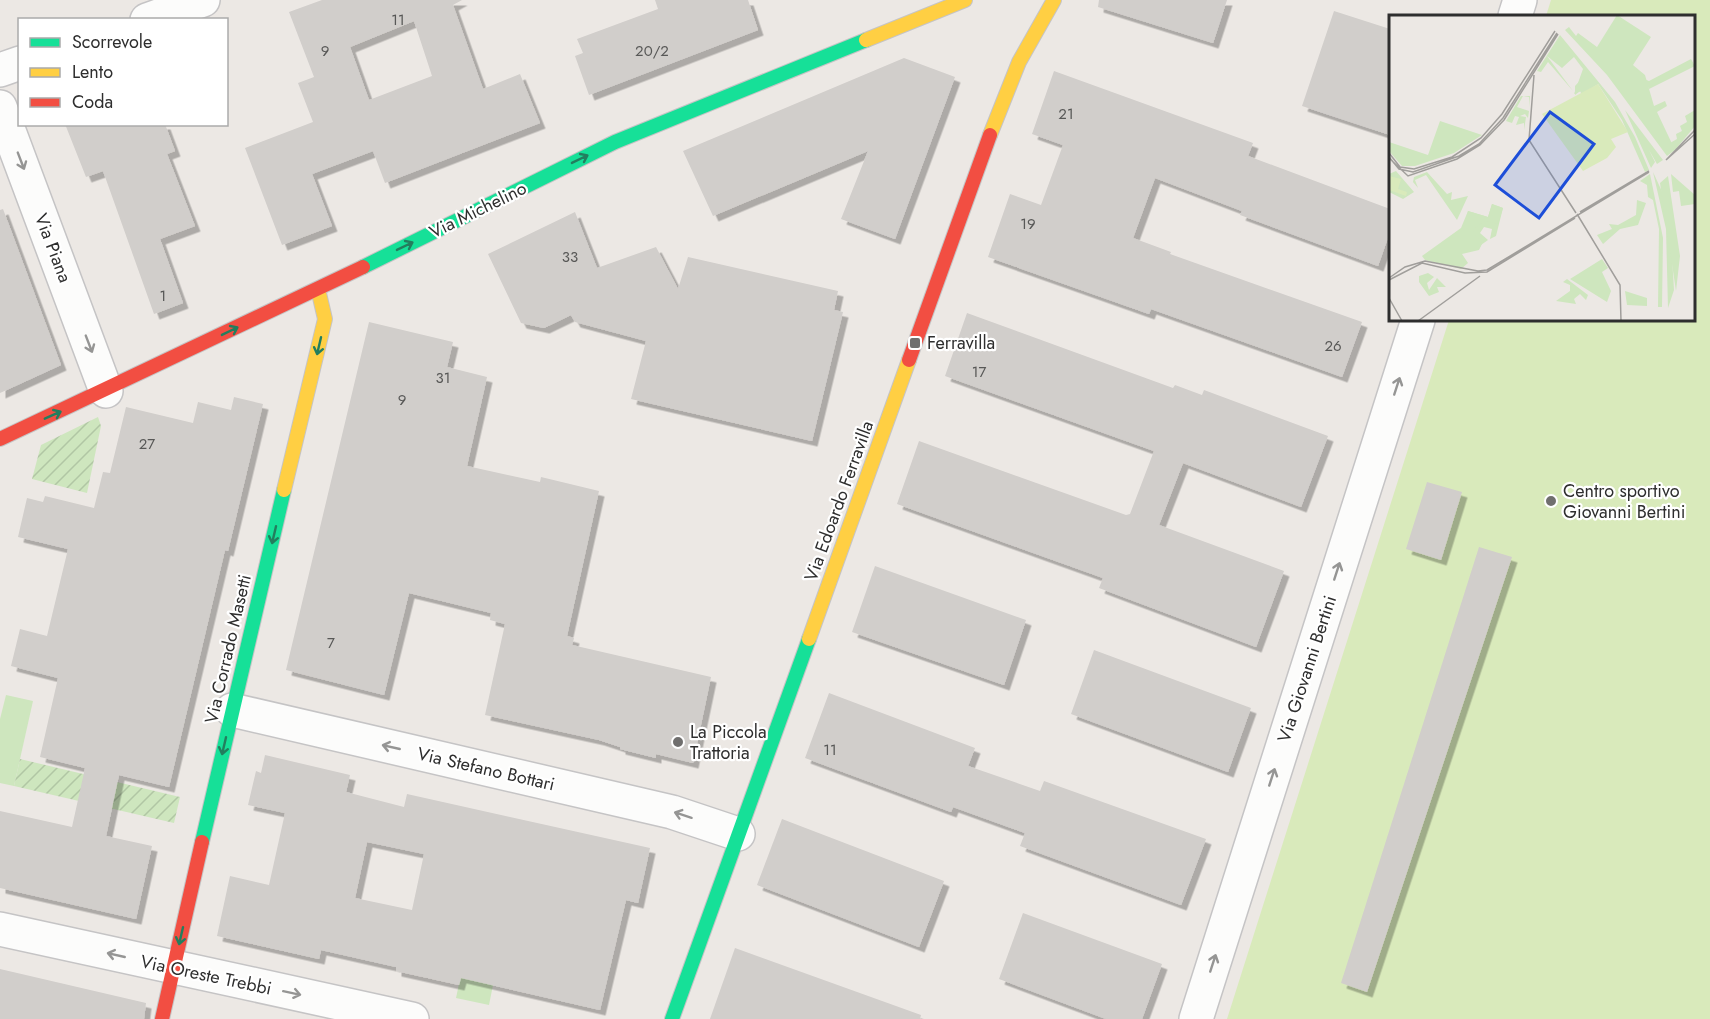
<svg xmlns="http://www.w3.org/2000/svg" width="1710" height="1019" font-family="Jost,sans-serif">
<defs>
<pattern id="garden-furrows" width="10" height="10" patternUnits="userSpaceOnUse" patternTransform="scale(1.5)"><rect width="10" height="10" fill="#cee6be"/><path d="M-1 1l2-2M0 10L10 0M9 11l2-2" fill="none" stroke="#b1c6a4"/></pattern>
<filter id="shadow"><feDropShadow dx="5.5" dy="5.5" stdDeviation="0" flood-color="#0004"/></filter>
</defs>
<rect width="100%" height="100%" fill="#ece8e4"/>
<g fill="#cee6be">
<path d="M 6,695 L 33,701 L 14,786 L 0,783 L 0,719 Z"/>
<path d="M 511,895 L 489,1005 L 456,998 L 473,918 Z"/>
</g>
<g fill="url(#garden-furrows)">
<path d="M 98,417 L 101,426 L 87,493 L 32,479 L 41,445 Z"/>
<path d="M 20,759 L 180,797 L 174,823 L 14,786 Z"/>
</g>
<path fill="#d9eabb" d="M 1551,0 L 1710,0 L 1710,1019 L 1227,1019 L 1449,320 L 1694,320 L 1694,16 L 1546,16 Z"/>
<g fill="#d1cecb" fill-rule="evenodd" filter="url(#shadow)">
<path d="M 322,0 L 462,0 L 453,5 L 483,89 L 520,74 L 540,123 L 385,183 L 373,151 L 312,174 L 332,226 L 282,245 L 245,148 L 313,122 L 298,83 L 314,77 L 289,12 ZM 414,21 L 432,76 L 369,100 L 350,47 Z"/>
<path d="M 655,0 L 748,0 L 758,30 L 589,95 L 575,56 L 583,53 L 577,39 L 658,9 Z"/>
<path d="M 1099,0 L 1227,0 L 1213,43 L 1098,7 Z"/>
<path d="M 1334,11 L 1390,29 L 1390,135 L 1302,106 Z"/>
<path d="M 904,58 L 955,77 L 895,239 L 841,219 L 868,151 L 713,216 L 683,151 Z"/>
<path d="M 1054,71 L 1253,143 L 1248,156 L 1390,209 L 1390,232 L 1378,266 L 1240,215 L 1242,211 L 1155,178 L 1133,238 L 1171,252 L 1170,254 L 1362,322 L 1342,377 L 1151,309 L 1149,314 L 988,257 L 1010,194 L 1041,205 L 1063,145 L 1032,134 Z"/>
<path d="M 65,124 L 165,124 L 175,151 L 167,154 L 195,226 L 160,239 L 183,303 L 154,314 L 103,171 L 86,177 Z"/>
<path d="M 3,209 L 61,365 L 0,393 L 0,210 Z"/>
<path d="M 575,212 L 597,268 L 656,247 L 678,289 L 688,257 L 838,291 L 834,310 L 843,312 L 812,441 L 631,399 L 646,341 L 575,322 L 571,315 L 544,328 L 521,323 L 488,254 Z"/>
<path d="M 967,313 L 1173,388 L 1175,385 L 1202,395 L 1204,390 L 1328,436 L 1301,507 L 1183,463 L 1159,525 L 1284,571 L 1256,647 L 1099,588 L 1103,578 L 897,504 L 919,441 L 1126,515 L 1130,514 L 1154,451 L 945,376 Z"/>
<path d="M 369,322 L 453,342 L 447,367 L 487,377 L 467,466 L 540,482 L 541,477 L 599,491 L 567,636 L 574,638 L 572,645 L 711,677 L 693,763 L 656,754 L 656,758 L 620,749 L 620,747 L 599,740 L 485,715 L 505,624 L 490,620 L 491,613 L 409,593 L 384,695 L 286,670 Z"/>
<path d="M 234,397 L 263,404 L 228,551 L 225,550 L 169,787 L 119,775 L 106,836 L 152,846 L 136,919 L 0,888 L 0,811 L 72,827 L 85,768 L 40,757 L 58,678 L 11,666 L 20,629 L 47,636 L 68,549 L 18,537 L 27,498 L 43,502 L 45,496 L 94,508 L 103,472 L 110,473 L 126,407 L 193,423 L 198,402 L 231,410 Z"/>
<path d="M 1427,482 L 1462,492 L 1441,560 L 1406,549 Z"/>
<path d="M 1479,547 L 1512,557 L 1367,992 L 1341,983 Z"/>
<path d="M 875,566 L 1026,620 L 1004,685 L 852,632 Z"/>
<path d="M 1094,650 L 1251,708 L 1228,772 L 1071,714 Z"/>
<path d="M 829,693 L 975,748 L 968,766 L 1040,791 L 1044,781 L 1206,839 L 1181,905 L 1020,846 L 1025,833 L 953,807 L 951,812 L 805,758 Z"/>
<path d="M 265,755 L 350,775 L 346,792 L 404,807 L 407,794 L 650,848 L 638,903 L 626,900 L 600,1010 L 461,978 L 459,985 L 396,971 L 396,967 L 321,950 L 319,959 L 217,936 L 230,876 L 269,885 L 285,813 L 248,805 L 256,771 L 261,773 ZM 367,842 L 424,854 L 412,910 L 355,898 Z"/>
<path d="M 782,819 L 944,881 L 919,947 L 757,885 Z"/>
<path d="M 1023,913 L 1162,964 L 1142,1019 L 1106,1019 L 999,979 Z"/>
<path d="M 735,948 L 921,1015 L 920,1019 L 710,1019 Z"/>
<path d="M 0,969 L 146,1003 L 144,1019 L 0,1019 Z"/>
</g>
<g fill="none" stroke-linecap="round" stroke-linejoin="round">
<defs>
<g id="street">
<path d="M 1515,16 L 1520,0"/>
<path d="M 147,20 L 203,0"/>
<path d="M 0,70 L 20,63"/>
<path d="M 0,107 L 106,391"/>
<path d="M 232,710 L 672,812 L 738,834"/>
<path d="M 0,929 L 412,1019"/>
<path d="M 1196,1019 L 1418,320"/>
</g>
<g id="fast">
<path d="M 363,267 L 615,142 L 866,40"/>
<path d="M 202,842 L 284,490"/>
<path d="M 672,1019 L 809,639"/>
</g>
<g id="slow">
<path d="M 866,40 L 965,0"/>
<path d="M 990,135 L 1019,62 L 1054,0"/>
<path d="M 284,490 L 325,319 L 318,289"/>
<path d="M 809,639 L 909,360"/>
</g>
<g id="jam">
<path d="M 909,360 L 990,135"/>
<path d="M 0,439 L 363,267"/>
<path d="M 162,1019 L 202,842"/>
</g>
</defs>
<use href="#street" stroke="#c5c4c5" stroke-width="36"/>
<use href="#fast" stroke="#c5c4c5" stroke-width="16"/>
<use href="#slow" stroke="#c5c4c5" stroke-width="16"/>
<use href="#jam" stroke="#c5c4c5" stroke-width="16"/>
<use href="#street" stroke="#fcfcfb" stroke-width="33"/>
<use href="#fast" stroke="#16e098" stroke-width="14"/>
<use href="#slow" stroke="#ffcf43" stroke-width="14"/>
<use href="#jam" stroke="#f24e42" stroke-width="14"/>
</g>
<defs><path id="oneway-shaft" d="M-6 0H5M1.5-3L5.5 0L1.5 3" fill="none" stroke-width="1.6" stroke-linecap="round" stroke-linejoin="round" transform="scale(1.5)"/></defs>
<g stroke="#237e5e">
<use href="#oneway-shaft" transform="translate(580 159) rotate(-26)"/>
<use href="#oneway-shaft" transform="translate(405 246) rotate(-26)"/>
<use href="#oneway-shaft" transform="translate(230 331) rotate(-26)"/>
<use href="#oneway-shaft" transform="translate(319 346) rotate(103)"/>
<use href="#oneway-shaft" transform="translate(53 415) rotate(-24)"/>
<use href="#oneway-shaft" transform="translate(274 535) rotate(103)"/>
<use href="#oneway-shaft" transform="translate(224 746) rotate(103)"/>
<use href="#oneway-shaft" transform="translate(181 936) rotate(103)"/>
</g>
<g stroke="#959594">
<use href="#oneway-shaft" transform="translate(21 161) rotate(69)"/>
<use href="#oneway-shaft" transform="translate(89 344) rotate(69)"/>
<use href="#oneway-shaft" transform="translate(1397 386) rotate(-72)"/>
<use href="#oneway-shaft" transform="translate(1337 571) rotate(-72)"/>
<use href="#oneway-shaft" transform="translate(391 747) rotate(-167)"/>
<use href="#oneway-shaft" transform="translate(1272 777) rotate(-72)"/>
<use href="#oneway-shaft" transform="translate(683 815) rotate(-162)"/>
<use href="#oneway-shaft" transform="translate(116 955) rotate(-167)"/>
<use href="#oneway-shaft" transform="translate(1213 963) rotate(-72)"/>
<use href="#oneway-shaft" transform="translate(292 993) rotate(12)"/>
</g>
<g fill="#706f6e" stroke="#fff" stroke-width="2">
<rect x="909" y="337" width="12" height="12" rx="3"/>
<circle cx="1551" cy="501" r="6"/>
<circle cx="678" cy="742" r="6"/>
</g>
<g text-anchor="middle" stroke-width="4.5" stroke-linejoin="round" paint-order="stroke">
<g font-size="15" fill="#585857">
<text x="398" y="25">11</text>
<text x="325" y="56">9</text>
<text x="652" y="56">20/2</text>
<text x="1066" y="119">21</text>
<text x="1028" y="229">19</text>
<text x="570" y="262">33</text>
<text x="163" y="301">1</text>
<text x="1333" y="351">26</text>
<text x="979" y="377">17</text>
<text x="443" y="383">31</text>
<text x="402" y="405">9</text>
<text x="147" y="449">27</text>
<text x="331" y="648">7</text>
<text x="830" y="755">11</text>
</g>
<g font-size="18" fill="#2e2e2e" stroke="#fff">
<text transform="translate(478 210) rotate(-26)" y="6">Via Michelino</text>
<text transform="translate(53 248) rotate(69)" y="6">Via Piana</text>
<text transform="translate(839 501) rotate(-70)" y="6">Via Edoardo Ferravilla</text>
<text transform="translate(228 649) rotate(-77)" y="6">Via Corrado Masetti</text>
<text transform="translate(1307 669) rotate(-72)" y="6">Via Giovanni Bertini</text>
<text transform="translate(486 769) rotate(13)" y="6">Via Stefano Bottari</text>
<text transform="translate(206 975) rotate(12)" y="6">Via Oreste Trebbi</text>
</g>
<g font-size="18" fill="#2e2e2e" stroke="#fff" text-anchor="start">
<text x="927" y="349">Ferravilla</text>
<text x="1563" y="497">Centro sportivo<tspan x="1563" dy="21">Giovanni Bertini</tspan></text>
<text x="690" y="738">La Piccola<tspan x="690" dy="21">Trattoria</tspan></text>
</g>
</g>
<g transform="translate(1389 15)">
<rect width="306" height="306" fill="#ece8e4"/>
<path d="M 171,20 L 226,87 L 246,122 L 260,155 L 256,157 L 233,105 L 209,69 L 185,79 L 194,54 L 185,42 L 173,53 L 158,41 L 184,76 L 159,47 L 152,57 L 148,56 ZM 132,81 L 141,81 L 140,92 L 140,82 L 134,81 L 128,92 L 140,96 L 139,103 L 136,99 L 131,101 L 137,102 L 135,115 L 135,108 L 127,110 L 130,102 L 126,101 L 123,108 L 117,106 ZM 236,95 L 274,145 L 268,149 L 260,135 L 266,147 L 262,153 ZM 7,156 L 25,177 L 14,184 L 0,177 L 0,159 ZM 38,157 L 58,179 L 63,177 L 62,185 L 79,181 L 68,205 L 37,160 L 26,165 L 29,173 L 24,167 L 25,162 ZM 264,157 L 276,183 L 282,225 L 285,275 L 279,293 L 277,214 ZM 261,159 L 274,223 L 273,292 L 269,292 L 270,214 L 264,185 L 259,182 L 258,170 L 251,166 ZM 103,189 L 114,193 L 107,221 L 101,224 L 103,214 L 95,212 L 91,218 L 99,225 L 92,230 L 76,215 L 79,196 L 99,202 ZM 39,258 L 45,262 L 38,268 L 40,275 L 48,263 L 57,272 L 48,272 L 50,277 L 40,281 L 30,267 L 30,261 ZM 178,264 L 199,280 L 197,285 L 191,279 L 185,284 L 187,289 L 167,286 L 181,276 L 181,270 L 174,267 Z" fill="#cee6be"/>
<path d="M 228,0 L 262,22 L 244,50 L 256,60 L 265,91 L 276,86 L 278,91 L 268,97 L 286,135 L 278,141 L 218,60 L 176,15 L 180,12 L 187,21 L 189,18 L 208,32 ZM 199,57 L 209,69 L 193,80 L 191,76 L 186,80 L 186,71 ZM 51,106 L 93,120 L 65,138 L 26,151 L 13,151 L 0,136 L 0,127 L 39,140 ZM 282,159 L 306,180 L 306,189 L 292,191 L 290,176 L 284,177 ZM 279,161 L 291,241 L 287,276 L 271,168 ZM 103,189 L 114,193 L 109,209 L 96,206 L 83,215 L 93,229 L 90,235 L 73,239 L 79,248 L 72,254 L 36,245 L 33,241 L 72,213 L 79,196 L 99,202 ZM 213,244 L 219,253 L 213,257 L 222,276 L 218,287 L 181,264 ZM 236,276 L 258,283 L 258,291 L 238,290 Z" fill="#cee6be"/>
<path d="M 302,44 L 306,51 L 260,74 L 255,64 L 260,66 ZM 306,95 L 306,111 L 286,135 L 281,128 L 288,124 L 287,119 L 293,116 L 291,111 L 298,107 L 296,101 ZM 248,185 L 257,188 L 249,210 L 231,214 L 214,229 L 208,220 L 223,214 L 220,209 L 229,210 L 247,200 Z" fill="#cee6be"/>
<path d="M 209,69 L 239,117 L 222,124 L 227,132 L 218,143 L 194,156 L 153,99 ZM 0,161 L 12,164 L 9,174 L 18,177 L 17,181 L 0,175 Z" fill="#d9eabb"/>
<path fill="none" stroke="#a09e9b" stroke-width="1.5" d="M 145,60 L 140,125 L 187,198M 0,138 L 11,152 L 25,154 L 63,142 L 92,123 L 113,99 L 166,16M 0,142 L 10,154 L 24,157 L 70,141 L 90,129 L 114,103 L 168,18M 0,143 L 19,161 L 68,144 L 91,130 L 115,105 L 169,19M 277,145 L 306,119M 277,145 L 306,115M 191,197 L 260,156M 188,199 L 231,270 L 232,306M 89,256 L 98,255 L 260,157M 0,263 L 16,252 L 36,246 L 89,256M 0,265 L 33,248 L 76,258 L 98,257 L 186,203M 0,283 L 13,306M 29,306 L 91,261"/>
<path fill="#1d4ed8" fill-opacity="0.15" stroke="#1d4ed8" stroke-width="3" d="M 161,97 L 205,129 L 150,203 L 106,170 Z"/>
<rect width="306" height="306" fill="none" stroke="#2e2e2e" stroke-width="3"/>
</g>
<rect x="18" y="18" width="210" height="108" fill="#ffffff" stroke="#ababab" stroke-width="1.5"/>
<rect x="30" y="38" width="30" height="9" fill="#16e098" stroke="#ababab" stroke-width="1.5"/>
<text x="72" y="48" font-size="18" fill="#2e2e2e">Scorrevole</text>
<rect x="30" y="68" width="30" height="9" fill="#ffcf43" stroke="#ababab" stroke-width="1.5"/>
<text x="72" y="78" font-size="18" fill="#2e2e2e">Lento</text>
<rect x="30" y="98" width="30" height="9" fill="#f24e42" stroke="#ababab" stroke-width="1.5"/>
<text x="72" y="108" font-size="18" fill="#2e2e2e">Coda</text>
</svg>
